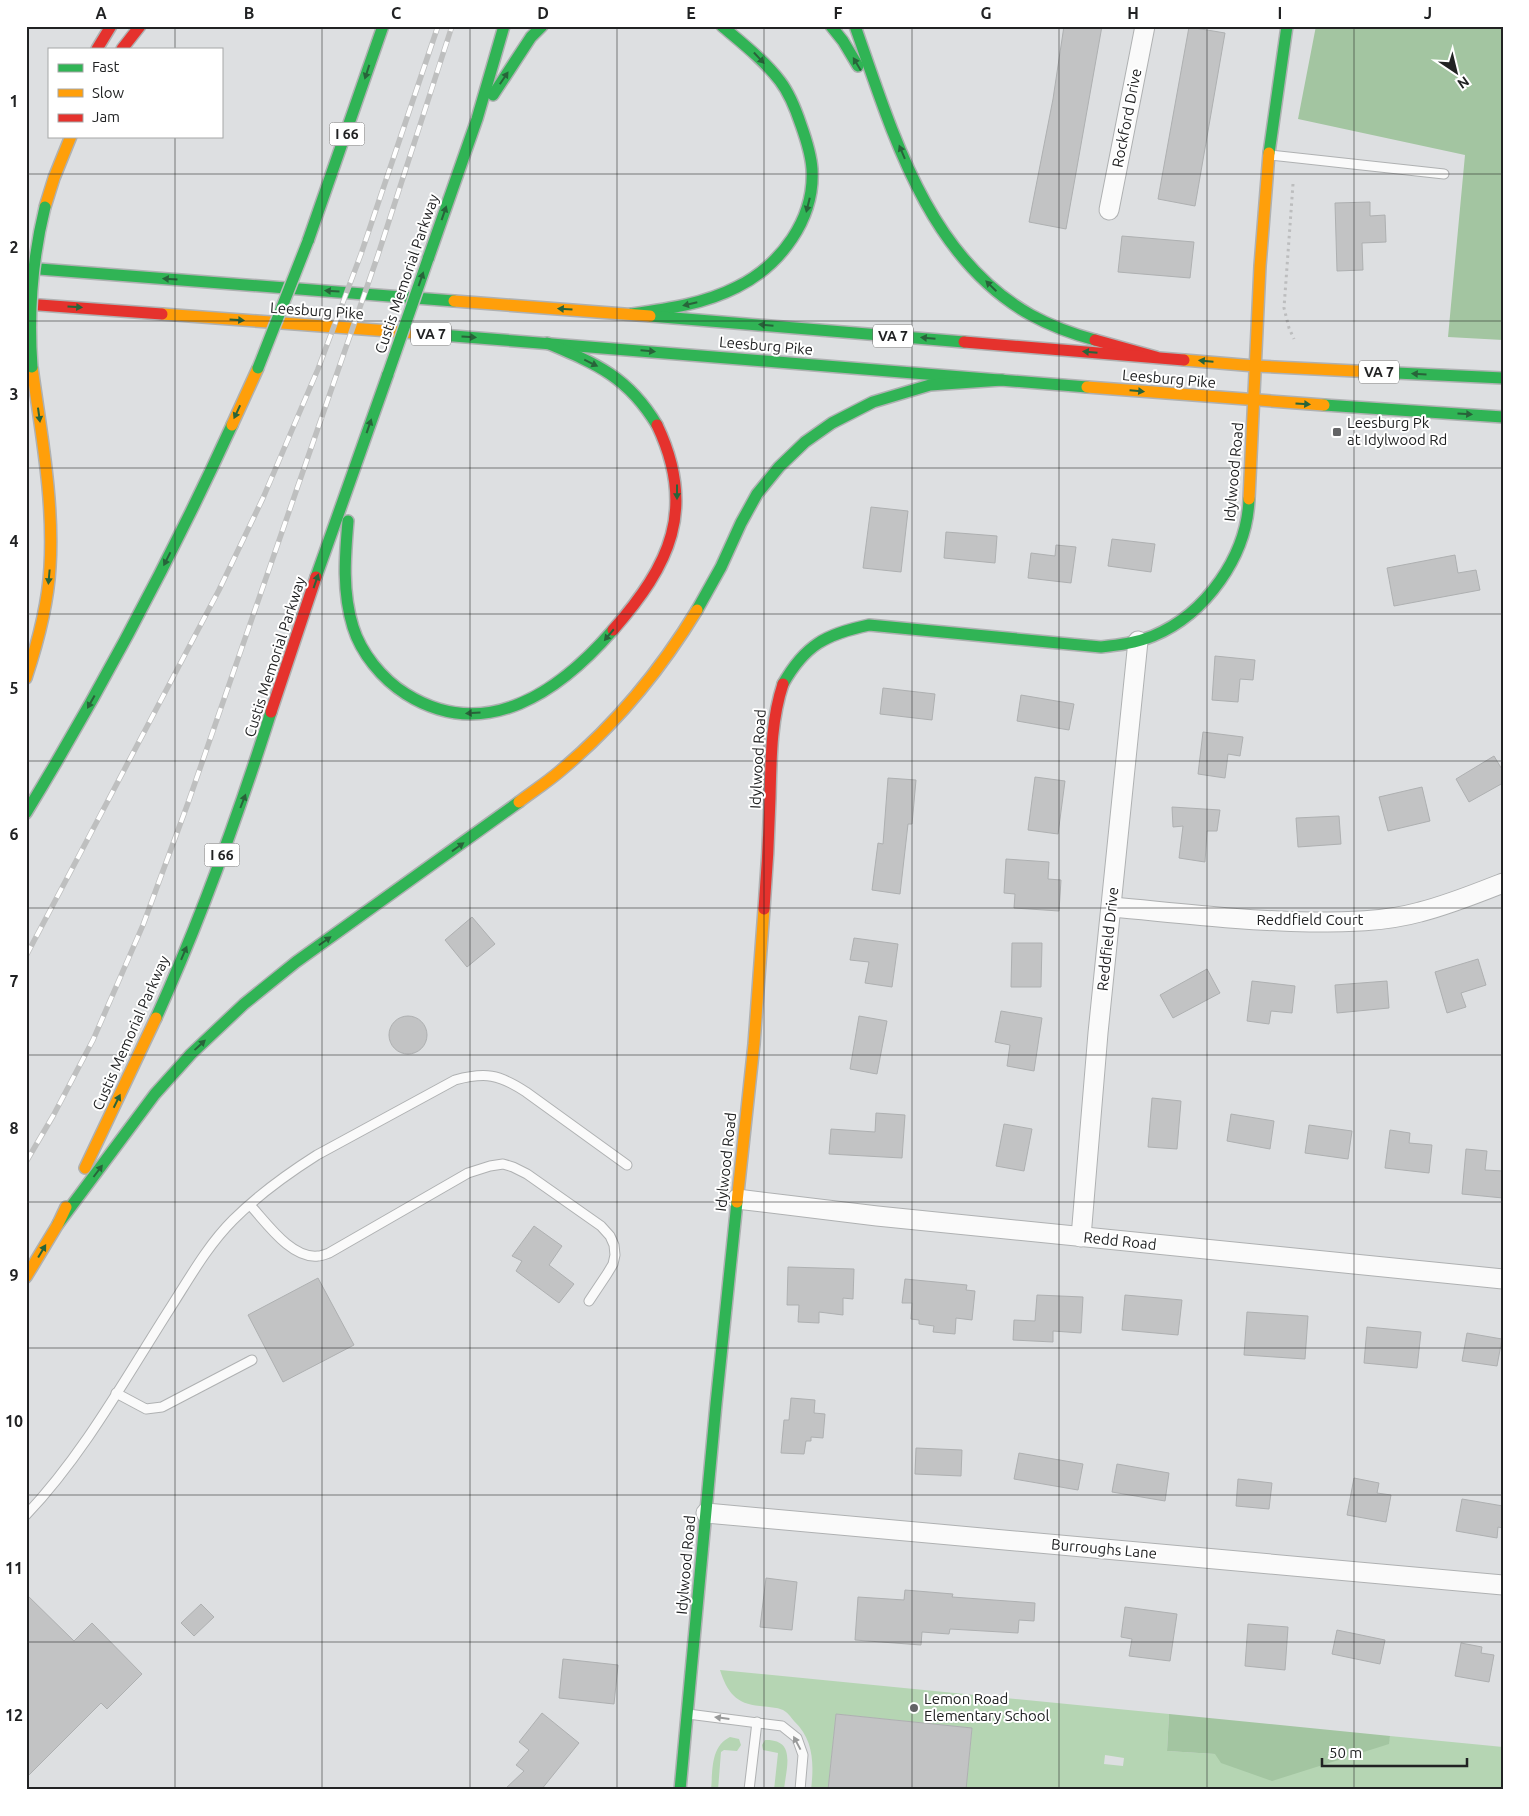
<svg xmlns="http://www.w3.org/2000/svg" width="1529" height="1816" font-family="Ubuntu,sans-serif">
<rect width="100%" height="100%" fill="#dddfe1"/>
<g fill="#b5d5b3" fill-rule="evenodd">
<path d="M 720,1670 L 1169,1714 L 1167,1751 L 1215,1754 L 1388,1744 L 1390,1736 L 1503,1747 L 1503,1790 L 966,1790 L 972,1728 L 836,1714 L 828,1790 L 811,1790 C 814,1764 814,1740 794,1721 C 791,1717 787,1712 783,1710 C 776,1707 767,1707 760,1706 C 736,1704 727,1692 720,1670 ZM 1105,1755 L 1124,1758 L 1123,1766 L 1104,1764 Z"/>
<path d="M 730,1737 L 739,1739 L 741,1745 L 737,1751 L 724,1750 L 721,1752 L 718,1790 L 711,1790 C 713,1771 710,1747 730,1737 Z"/>
<path d="M 765,1740 C 797,1739 786,1768 784,1790 L 774,1790 L 778,1753 L 763,1750 L 762,1745 Z"/>
</g>
<g fill="#a3c5a1">
<path d="M 1316,26 L 1503,26 L 1503,340 L 1448,337 L 1465,155 L 1298,119 Z"/>
<path d="M 1169,1714 L 1390,1736 L 1389,1744 L 1272,1781 L 1221,1763 L 1215,1754 L 1167,1751 Z"/>
</g>
<g fill="#c2c3c4" stroke="#aeb0b1">
<path d="M 1064,26 L 1102,26 L 1066,229 L 1029,222 L 1053,99 Z"/>
<path d="M 1189,27 L 1225,33 L 1195,206 L 1158,199 Z"/>
<path d="M 1370,202 L 1370,216 L 1385,215 L 1386,242 L 1362,243 L 1363,270 L 1337,271 L 1335,203 Z"/>
<path d="M 1122,236 L 1194,242 L 1190,278 L 1118,272 Z"/>
<path d="M 871,507 L 908,511 L 901,572 L 863,568 Z"/>
<path d="M 946,532 L 997,536 L 995,563 L 944,558 Z"/>
<path d="M 1112,539 L 1155,544 L 1151,572 L 1108,566 Z"/>
<path d="M 1056,545 L 1076,547 L 1071,583 L 1028,578 L 1031,553 L 1055,556 Z"/>
<path d="M 1455,555 L 1458,573 L 1476,570 L 1480,590 L 1394,606 L 1387,568 Z"/>
<path d="M 1215,656 L 1255,660 L 1253,680 L 1240,679 L 1238,702 L 1212,700 Z"/>
<path d="M 883,688 L 935,694 L 932,720 L 880,714 Z"/>
<path d="M 1021,695 L 1074,704 L 1069,730 L 1017,721 Z"/>
<path d="M 1203,732 L 1243,737 L 1240,756 L 1228,754 L 1225,778 L 1198,774 Z"/>
<path d="M 1494,756 L 1503,771 L 1503,783 L 1469,802 L 1456,779 Z"/>
<path d="M 1035,777 L 1065,781 L 1058,834 L 1028,830 Z"/>
<path d="M 888,778 L 916,780 L 912,824 L 908,824 L 900,894 L 872,890 L 878,843 L 883,844 Z"/>
<path d="M 1422,787 L 1430,821 L 1388,831 L 1379,797 Z"/>
<path d="M 1172,807 L 1220,810 L 1217,831 L 1207,831 L 1205,862 L 1179,858 L 1183,826 L 1173,827 Z"/>
<path d="M 1339,816 L 1341,844 L 1298,847 L 1296,818 Z"/>
<path d="M 1006,859 L 1049,862 L 1048,879 L 1061,880 L 1059,911 L 1014,908 L 1015,894 L 1004,893 Z"/>
<path d="M 472,917 L 495,944 L 467,967 L 445,940 Z"/>
<path d="M 854,938 L 898,944 L 892,987 L 865,983 L 869,962 L 850,960 Z"/>
<path d="M 1012,943 L 1042,943 L 1041,987 L 1011,987 Z"/>
<path d="M 1478,959 L 1486,985 L 1461,993 L 1466,1007 L 1447,1013 L 1435,972 Z"/>
<path d="M 1207,969 L 1220,993 L 1173,1018 L 1160,995 Z"/>
<path d="M 1252,981 L 1295,986 L 1292,1013 L 1271,1011 L 1269,1024 L 1247,1021 Z"/>
<path d="M 1387,981 L 1389,1008 L 1337,1013 L 1335,985 Z"/>
<path d="M 1001,1011 L 1042,1018 L 1034,1071 L 1007,1066 L 1010,1045 L 995,1042 Z"/>
<path d="M 859,1016 L 887,1021 L 877,1074 L 850,1069 Z"/>
<circle cx="408" cy="1035" r="19"/>
<path d="M 1152,1098 L 1181,1101 L 1177,1149 L 1148,1147 Z"/>
<path d="M 876,1113 L 905,1115 L 902,1158 L 829,1154 L 831,1129 L 875,1132 Z"/>
<path d="M 1231,1114 L 1274,1121 L 1270,1149 L 1227,1141 Z"/>
<path d="M 1004,1124 L 1032,1129 L 1024,1171 L 996,1166 Z"/>
<path d="M 1309,1125 L 1352,1131 L 1348,1159 L 1305,1153 Z"/>
<path d="M 1390,1130 L 1410,1133 L 1409,1143 L 1432,1145 L 1429,1173 L 1385,1168 Z"/>
<path d="M 1466,1149 L 1487,1151 L 1485,1170 L 1503,1171 L 1503,1198 L 1462,1194 Z"/>
<path d="M 534,1226 L 562,1246 L 549,1265 L 574,1284 L 559,1303 L 516,1271 L 522,1261 L 512,1256 Z"/>
<path d="M 788,1267 L 854,1269 L 853,1299 L 843,1298 L 843,1315 L 819,1312 L 819,1323 L 798,1322 L 799,1305 L 787,1305 Z"/>
<path d="M 318,1278 L 354,1345 L 283,1382 L 248,1315 Z"/>
<path d="M 905,1279 L 967,1285 L 966,1290 L 975,1291 L 972,1320 L 956,1318 L 955,1334 L 933,1332 L 934,1326 L 919,1324 L 919,1320 L 911,1319 L 912,1303 L 902,1303 Z"/>
<path d="M 1037,1295 L 1083,1297 L 1081,1333 L 1053,1331 L 1053,1342 L 1013,1340 L 1014,1320 L 1035,1321 Z"/>
<path d="M 1125,1295 L 1182,1300 L 1178,1335 L 1122,1330 Z"/>
<path d="M 1247,1312 L 1308,1316 L 1305,1359 L 1244,1355 Z"/>
<path d="M 1367,1327 L 1421,1332 L 1417,1368 L 1364,1363 Z"/>
<path d="M 1467,1333 L 1502,1339 L 1497,1366 L 1462,1361 Z"/>
<path d="M 791,1398 L 815,1400 L 814,1413 L 825,1414 L 823,1438 L 811,1437 L 811,1441 L 806,1441 L 804,1454 L 781,1453 L 784,1420 L 789,1420 Z"/>
<path d="M 916,1448 L 962,1450 L 961,1476 L 915,1474 Z"/>
<path d="M 1019,1453 L 1083,1464 L 1078,1490 L 1014,1479 Z"/>
<path d="M 1117,1464 L 1169,1473 L 1165,1501 L 1112,1492 Z"/>
<path d="M 1354,1478 L 1379,1483 L 1377,1493 L 1391,1495 L 1386,1522 L 1347,1515 Z"/>
<path d="M 1238,1479 L 1272,1483 L 1269,1509 L 1236,1506 Z"/>
<path d="M 1462,1499 L 1503,1506 L 1503,1528 L 1498,1527 L 1497,1538 L 1456,1531 Z"/>
<path d="M 766,1578 L 797,1582 L 792,1630 L 760,1627 Z"/>
<path d="M 905,1590 L 953,1594 L 952,1597 L 1035,1603 L 1034,1621 L 1019,1620 L 1018,1633 L 950,1629 L 949,1634 L 922,1632 L 921,1645 L 855,1640 L 858,1597 L 904,1600 Z"/>
<path d="M 26,1594 L 74,1641 L 92,1623 L 142,1674 L 107,1709 L 101,1703 L 26,1778 Z"/>
<path d="M 201,1604 L 214,1617 L 194,1636 L 181,1623 Z"/>
<path d="M 1125,1607 L 1177,1614 L 1170,1661 L 1129,1656 L 1132,1639 L 1121,1637 Z"/>
<path d="M 1248,1624 L 1288,1627 L 1285,1670 L 1245,1666 Z"/>
<path d="M 1337,1630 L 1385,1640 L 1380,1664 L 1332,1654 Z"/>
<path d="M 1461,1643 L 1482,1647 L 1481,1653 L 1494,1655 L 1489,1682 L 1455,1676 Z"/>
<path d="M 563,1659 L 618,1665 L 614,1704 L 559,1698 Z"/>
<path d="M 542,1713 L 579,1743 L 541,1790 L 504,1790 L 524,1771 L 516,1765 L 529,1750 L 519,1742 Z"/>
<path d="M 836,1714 L 972,1728 L 966,1790 L 828,1790 Z"/>
</g>
<g fill="none" stroke-linecap="round" stroke-linejoin="round">
<defs>
<g id="lane">
<path d="M 1270,155 L 1444,174"/>
<path d="M 250,1205 C 266,1222 291,1259 318,1256 C 321,1256 326,1254 329,1253 L 468,1173 L 490,1166 L 503,1164 L 513,1167 L 527,1174 L 601,1226 L 610,1236 L 614,1245 L 615,1255 L 613,1264 L 607,1274 L 589,1301"/>
<path d="M 116,1393 L 146,1409 L 162,1407 L 252,1360"/>
<path d="M 26,1515 C 83,1455 125,1379 169,1310 C 189,1279 207,1246 233,1220 C 258,1195 287,1174 317,1155 L 455,1080 C 485,1072 499,1074 526,1092 L 627,1165"/>
<path d="M 688,1714 L 782,1726 L 797,1738 L 803,1755 L 800,1790"/>
<path d="M 749,1790 L 757,1722"/>
</g>
<g id="street">
<path d="M 1109,210 L 1145,26"/>
<path d="M 1112,907 C 1178,913 1244,921 1310,922 C 1346,922 1384,922 1420,912 C 1448,905 1475,894 1503,883"/>
<path d="M 737,1199 L 877,1216 L 1503,1279"/>
<path d="M 1081,1237 L 1098,1033 L 1138,641"/>
<path d="M 706,1513 L 1503,1585"/>
</g>
<g id="fast">
<path d="M 831,26 L 843,41 L 858,66"/>
<path d="M 855,26 C 892,131 927,257 1031,315 C 1051,326 1073,334 1095,340"/>
<path d="M 493,95 L 531,37 L 542,26"/>
<path d="M 1269,153 L 1287,26"/>
<path d="M 308,241 L 383,26"/>
<path d="M 428,259 L 477,119 L 504,26"/>
<path d="M 26,268 L 454,301"/>
<path d="M 631,314 C 667,309 704,304 737,287 C 781,265 815,219 812,169 C 811,154 806,139 801,125 C 796,110 790,94 780,81 C 764,60 742,43 722,26"/>
<path d="M 650,316 L 964,342"/>
<path d="M 416,333 L 1087,387"/>
<path d="M 547,343 C 597,364 628,377 657,425"/>
<path d="M 1375,372 L 1503,378"/>
<path d="M 1324,405 L 1503,417"/>
<path d="M 348,521 C 345,556 342,592 353,627 C 361,653 382,679 406,694 C 486,744 560,691 613,630"/>
<path d="M 316,577 L 388,374"/>
<path d="M 697,610 L 721,567 L 741,523 L 757,494 L 779,467 L 805,442 L 832,423 L 873,402 L 930,385 L 1002,380"/>
<path d="M 783,684 C 805,645 826,634 869,625 L 1101,647 C 1119,645 1136,643 1153,636 C 1206,614 1247,556 1249,499"/>
<path d="M 26,813 C 102,688 171,558 232,425"/>
<path d="M 156,1018 C 201,919 238,816 271,712"/>
<path d="M 58,1224 L 155,1094 L 191,1054 L 244,1004 L 296,962 L 519,802"/>
<path d="M 680,1790 L 716,1404 L 737,1202"/>
</g>
<g id="slow">
<path d="M 45,207 L 54,178 L 71,136"/>
<path d="M 454,301 L 650,316"/>
<path d="M 162,314 L 416,333"/>
<path d="M 1184,360 L 1255,366 L 1375,372"/>
<path d="M 1087,387 L 1324,405"/>
<path d="M 232,425 L 258,368"/>
<path d="M 1249,499 L 1260,266 L 1269,153"/>
<path d="M 26,678 C 38,642 48,605 50,567 C 54,500 41,433 32,367"/>
<path d="M 519,802 C 532,792 546,783 559,772 C 613,727 660,671 697,610"/>
<path d="M 85,1168 L 156,1018"/>
<path d="M 737,1202 L 754,1044 L 764,909"/>
<path d="M 26,1277 L 58,1224 L 66,1207"/>
</g>
<g id="jam">
<path d="M 97,49 L 111,26"/>
<path d="M 122,49 L 140,26"/>
<path d="M 26,304 L 162,314"/>
<path d="M 1095,340 L 1156,357"/>
<path d="M 964,342 L 1184,360"/>
<path d="M 613,630 C 670,565 697,509 657,425"/>
<path d="M 271,712 L 316,577"/>
<path d="M 764,909 C 767,872 769,835 770,798 C 771,759 771,720 783,684"/>
</g>
</defs>
<use href="#lane" stroke="#afb1b2" stroke-width="11"/>
<use href="#street" stroke="#afb1b2" stroke-width="21"/>
<use href="#fast" stroke="#afb1b2" stroke-width="14"/>
<use href="#slow" stroke="#afb1b2" stroke-width="14"/>
<use href="#jam" stroke="#afb1b2" stroke-width="14"/>
<path stroke="#bcbdbe" stroke-width="3" stroke-dasharray="2.5 4" stroke-linecap="butt" d="M 1293,184 L 1284,308 L 1289,328 L 1294,339"/>
<use href="#lane" stroke="#fafafa" stroke-width="9"/>
<use href="#street" stroke="#fafafa" stroke-width="19"/>
<use href="#fast" stroke="#30b455" stroke-width="11"/>
<use href="#slow" stroke="#ff9f0a" stroke-width="11"/>
<use href="#jam" stroke="#e5322d" stroke-width="11"/>
<defs>
<g id="rail">
<path d="M 26,956 L 219,590 L 263,498 L 318,369 L 361,254 L 438,26"/>
<path d="M 26,1162 L 53,1116 L 93,1040 L 143,925 L 188,803 L 378,255 L 452,26"/>
</g>
</defs>
<use href="#rail" stroke="#bebfbf" stroke-width="5.5"/>
<use href="#rail" stroke="#fff" stroke-width="4" stroke-dasharray="11" stroke-linecap="butt"/>
<defs>
<g id="fast-bridge">
<path d="M 32,367 C 28,312 32,260 45,207"/>
<path d="M 258,368 L 308,241"/>
<path d="M 388,374 L 428,259"/>
</g>
</defs>
<use href="#fast-bridge" stroke="#babbbc" stroke-width="14" stroke-linecap="butt"/>
<use href="#fast-bridge" stroke="#30b455" stroke-width="11"/>
</g>
<defs><path id="oneway-solid" d="M-6-.8H1V-3.2L6.5 0L1 3.2V.8H-6Z" transform="scale(1.25)"/></defs>
<g fill="#28643a">
<use href="#oneway-solid" transform="translate(759 58) rotate(47)"/>
<use href="#oneway-solid" transform="translate(857 64) rotate(-121)"/>
<use href="#oneway-solid" transform="translate(367 72) rotate(108)"/>
<use href="#oneway-solid" transform="translate(504 78) rotate(-56)"/>
<use href="#oneway-solid" transform="translate(902 152) rotate(-113)"/>
<use href="#oneway-solid" transform="translate(808 205) rotate(104)"/>
<use href="#oneway-solid" transform="translate(444 213) rotate(-71)"/>
<use href="#oneway-solid" transform="translate(170 279) rotate(-176)"/>
<use href="#oneway-solid" transform="translate(421 279) rotate(-71)"/>
<use href="#oneway-solid" transform="translate(991 286) rotate(-136)"/>
<use href="#oneway-solid" transform="translate(332 291) rotate(-176)"/>
<use href="#oneway-solid" transform="translate(690 304) rotate(167)"/>
<use href="#oneway-solid" transform="translate(75 307) rotate(4)"/>
<use href="#oneway-solid" transform="translate(565 309) rotate(-176)"/>
<use href="#oneway-solid" transform="translate(237 320) rotate(4)"/>
<use href="#oneway-solid" transform="translate(766 325) rotate(-175)"/>
<use href="#oneway-solid" transform="translate(469 337) rotate(4)"/>
<use href="#oneway-solid" transform="translate(928 338) rotate(-175)"/>
<use href="#oneway-solid" transform="translate(648 351) rotate(5)"/>
<use href="#oneway-solid" transform="translate(1090 352) rotate(-175)"/>
<use href="#oneway-solid" transform="translate(1206 361) rotate(-175)"/>
<use href="#oneway-solid" transform="translate(591 363) rotate(26)"/>
<use href="#oneway-solid" transform="translate(1419 374) rotate(-177)"/>
<use href="#oneway-solid" transform="translate(1137 391) rotate(5)"/>
<use href="#oneway-solid" transform="translate(1303 404) rotate(4)"/>
<use href="#oneway-solid" transform="translate(237 412) rotate(115)"/>
<use href="#oneway-solid" transform="translate(1465 414) rotate(4)"/>
<use href="#oneway-solid" transform="translate(39 415) rotate(82)"/>
<use href="#oneway-solid" transform="translate(369 426) rotate(-71)"/>
<use href="#oneway-solid" transform="translate(677 492) rotate(90)"/>
<use href="#oneway-solid" transform="translate(167 559) rotate(117)"/>
<use href="#oneway-solid" transform="translate(49 577) rotate(95)"/>
<use href="#oneway-solid" transform="translate(316 581) rotate(-71)"/>
<use href="#oneway-solid" transform="translate(609 635) rotate(130)"/>
<use href="#oneway-solid" transform="translate(91 702) rotate(119)"/>
<use href="#oneway-solid" transform="translate(473 713) rotate(177)"/>
<use href="#oneway-solid" transform="translate(243 801) rotate(-69)"/>
<use href="#oneway-solid" transform="translate(458 847) rotate(-36)"/>
<use href="#oneway-solid" transform="translate(325 941) rotate(-35)"/>
<use href="#oneway-solid" transform="translate(184 953) rotate(-67)"/>
<use href="#oneway-solid" transform="translate(200 1045) rotate(-43)"/>
<use href="#oneway-solid" transform="translate(117 1101) rotate(-64)"/>
<use href="#oneway-solid" transform="translate(98 1171) rotate(-53)"/>
<use href="#oneway-solid" transform="translate(42 1251) rotate(-59)"/>
</g>
<g fill="#989999">
<use href="#oneway-solid" transform="translate(722 1718) rotate(-173)"/>
<use href="#oneway-solid" transform="translate(797 1743) rotate(-118)"/>
</g>
<path fill="none" stroke="#212223" stroke-width="1" stroke-opacity="0.55" d="M 175,26 L 175,49M 322,26 L 322,1790M 470,26 L 470,1790M 617,26 L 617,1790M 764,26 L 764,1790M 912,26 L 912,1790M 1059,26 L 1059,1790M 1207,26 L 1207,1790M 1354,26 L 1354,1790M 175,136 L 175,1790M 26,174 L 1503,174M 26,321 L 1503,321M 26,468 L 1503,468M 26,614 L 1503,614M 26,761 L 1503,761M 26,908 L 1503,908M 26,1055 L 1503,1055M 26,1202 L 1503,1202M 26,1348 L 1503,1348M 26,1495 L 1503,1495M 26,1642 L 1503,1642"/>
<g fill="#636466" stroke="#fff" stroke-width="2">
<rect x="1332" y="427" width="10" height="10" rx="2.5"/>
<circle cx="914" cy="1708" r="5"/>
</g>
<g text-anchor="middle" stroke-width="4" stroke-linejoin="round" paint-order="stroke">
<g fill="#fff" stroke="#646465" stroke-width="1">
<rect x="329.5" y="122.5" width="35" height="23" rx="4"/>
<rect x="411" y="322.5" width="40" height="23" rx="4"/>
<rect x="873" y="324.5" width="40" height="23" rx="4"/>
<rect x="1359" y="360.5" width="40" height="23" rx="4"/>
<rect x="204.5" y="843.5" width="35" height="23" rx="4"/>
</g>
<g font-size="14" font-weight="bold" fill="#212223">
<text x="347" y="139">I 66</text>
<text x="431" y="339">VA 7</text>
<text x="893" y="341">VA 7</text>
<text x="1379" y="377">VA 7</text>
<text x="222" y="860">I 66</text>
</g>
<g font-size="15" fill="#212223" stroke="#fff">
<text transform="translate(1127 118) rotate(-79)" y="5">Rockford Drive</text>
<text transform="translate(407 274) rotate(-71)" y="5">Custis Memorial Parkway</text>
<text transform="translate(317 311) rotate(4)" y="5">Leesburg Pike</text>
<text transform="translate(766 346) rotate(5)" y="5">Leesburg Pike</text>
<text transform="translate(1169 379) rotate(5)" y="5">Leesburg Pike</text>
<text transform="translate(1234 472) rotate(-85)" y="5">Idylwood Road</text>
<text transform="translate(275 657) rotate(-72)" y="5">Custis Memorial Parkway</text>
<text transform="translate(758 759) rotate(-87)" y="5">Idylwood Road</text>
<text x="1310" y="925">Reddfield Court</text>
<text transform="translate(1108 939) rotate(-84)" y="5">Reddfield Drive</text>
<text transform="translate(131 1033) rotate(-66)" y="5">Custis Memorial Parkway</text>
<text transform="translate(726 1162) rotate(-84)" y="5">Idylwood Road</text>
<text transform="translate(1120 1241) rotate(6)" y="5">Redd Road</text>
<text transform="translate(1104 1549) rotate(5)" y="5">Burroughs Lane</text>
<text transform="translate(686 1565) rotate(-85)" y="5">Idylwood Road</text>
</g>
<g font-size="15" fill="#212223" stroke="#fff" text-anchor="start">
<text x="1347" y="428">Leesburg Pk<tspan x="1347" dy="17">at Idylwood Rd</tspan></text>
<text x="924" y="1704">Lemon Road<tspan x="924" dy="17">Elementary School</tspan></text>
</g>
</g>
<rect width="1529" height="1816" fill="none" stroke="#ffffff" stroke-width="55"/>
<rect x="48" y="48" width="175" height="90" fill="#ffffff" stroke="#a6a7a7"/>
<rect x="58" y="64" width="25" height="8" fill="#30b455" stroke="#a6a7a7"/>
<text x="92" y="72" font-size="15" fill="#212223">Fast</text>
<rect x="58" y="89" width="25" height="8" fill="#ff9f0a" stroke="#a6a7a7"/>
<text x="92" y="98" font-size="15" fill="#212223">Slow</text>
<rect x="58" y="114" width="25" height="8" fill="#e5322d" stroke="#a6a7a7"/>
<text x="92" y="122" font-size="15" fill="#212223">Jam</text>
<g transform="translate(1456 72) rotate(145)" stroke="#ffffff" stroke-width="4" paint-order="stroke">
<path d="M0-4L9 19L0 12L-9 19Z" fill="#212223"/>
<text y="-8" font-size="14" font-weight="bold" text-anchor="middle" fill="#212223">N</text>
</g>
<path d="M1322 1758v8h145v-8" fill="none" stroke="#212223" stroke-width="2.5"/>
<text x="1329" y="1758" font-size="15" fill="#212223" stroke="#ffffff" stroke-width="4" paint-order="stroke">50 m</text>
<rect x="28" y="28" width="1474" height="1760" fill="none" stroke="#212223" stroke-width="2"/>
<g font-size="16" text-anchor="middle" font-weight="bold" fill="#212223">
<text x="101" y="19">A</text>
<text x="249" y="19">B</text>
<text x="396" y="19">C</text>
<text x="543" y="19">D</text>
<text x="691" y="19">E</text>
<text x="838" y="19">F</text>
<text x="986" y="19">G</text>
<text x="1133" y="19">H</text>
<text x="1280" y="19">I</text>
<text x="1428" y="19">J</text>
<text x="14" y="107">1</text>
<text x="14" y="253">2</text>
<text x="14" y="400">3</text>
<text x="14" y="547">4</text>
<text x="14" y="694">5</text>
<text x="14" y="840">6</text>
<text x="14" y="987">7</text>
<text x="14" y="1134">8</text>
<text x="14" y="1281">9</text>
<text x="14" y="1427">10</text>
<text x="14" y="1574">11</text>
<text x="14" y="1721">12</text>
</g>
</svg>
